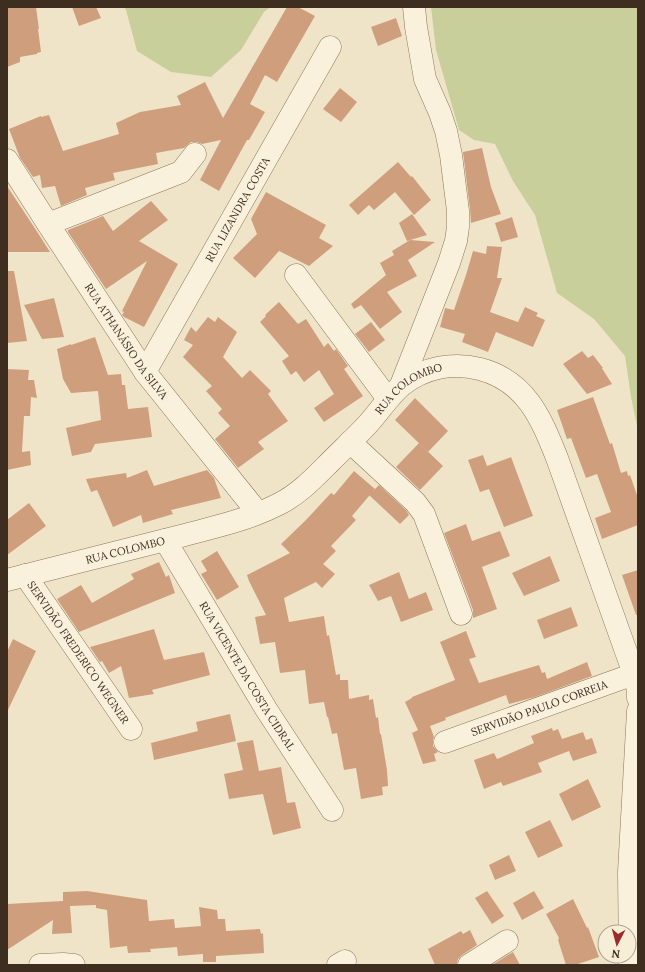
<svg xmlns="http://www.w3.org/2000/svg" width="645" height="972" font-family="Lora,serif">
<rect width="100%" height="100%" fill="#f0e4c8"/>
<g fill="#c9cf9b">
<path d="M 124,7 L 271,7 L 264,12 L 241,50 L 211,77 L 171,72 L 137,51 L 126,10 Z"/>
<path d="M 431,7 L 638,7 L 638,431 L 631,397 L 625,356 L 594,319 L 557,293 L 535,215 L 513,181 L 495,144 L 474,140 L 459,130 L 436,50 Z"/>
</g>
<g fill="#cf9f7d">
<path d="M 7,7 L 36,7 L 39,29 L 38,29 L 41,52 L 37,53 L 37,54 L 20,57 L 20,62 L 7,67 Z"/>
<path d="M 72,7 L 96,7 L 101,18 L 79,26 Z"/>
<path d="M 287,7 L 298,7 L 315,16 L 277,82 L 265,75 L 250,104 L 265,112 L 249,140 L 247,140 L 219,191 L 200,180 L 221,140 L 202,144 L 197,142 L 191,142 L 184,148 L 156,153 L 158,164 L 113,173 L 115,180 L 85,188 L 87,195 L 61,206 L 55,186 L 42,188 L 40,175 L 33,177 L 20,158 L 9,129 L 41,116 L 41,117 L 49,115 L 63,151 L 119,134 L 116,123 L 140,112 L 181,105 L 177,96 L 205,82 L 223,118 Z"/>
<path d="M 396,18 L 402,36 L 378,46 L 371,27 Z"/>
<path d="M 340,88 L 357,102 L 341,122 L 323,109 Z"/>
<path d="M 482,148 L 491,187 L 501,214 L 471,223 L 470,209 L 463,152 Z"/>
<path d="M 398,162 L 411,177 L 412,176 L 431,200 L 414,215 L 395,192 L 374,210 L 369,205 L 358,215 L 349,205 Z"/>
<path d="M 7,186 L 36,230 L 50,252 L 7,252 Z"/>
<path d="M 266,192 L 326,225 L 319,238 L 333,246 L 309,266 L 279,251 L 255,278 L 233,258 L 257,234 L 251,219 Z"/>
<path d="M 151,201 L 168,220 L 139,241 L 178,264 L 144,327 L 124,317 L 122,315 L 124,312 L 122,311 L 147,261 L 106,289 L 68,232 L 68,230 L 103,216 L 113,231 Z"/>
<path d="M 412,214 L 427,235 L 407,241 L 399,223 Z"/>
<path d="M 512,217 L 518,237 L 501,242 L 495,223 Z"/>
<path d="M 410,240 L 435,242 L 408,260 L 417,276 L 387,292 L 402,312 L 380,329 L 361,305 L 354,309 L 351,304 L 386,275 L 380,263 L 394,255 L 392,251 Z"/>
<path d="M 487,246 L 502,247 L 497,278 L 502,278 L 490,312 L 518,322 L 525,307 L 538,313 L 536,316 L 545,320 L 533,347 L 496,332 L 488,352 L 462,342 L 465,334 L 440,327 L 445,308 L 454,310 L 466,275 L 473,251 L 486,254 Z"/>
<path d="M 7,271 L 14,271 L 27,341 L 7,343 Z"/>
<path d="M 54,298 L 64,337 L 42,339 L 24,305 Z"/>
<path d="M 279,302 L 298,324 L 306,319 L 324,347 L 328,343 L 334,351 L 336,349 L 348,366 L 344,369 L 363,396 L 324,422 L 314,408 L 334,394 L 319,370 L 304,382 L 296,371 L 291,375 L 282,361 L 289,356 L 260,322 L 266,316 L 265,315 Z"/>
<path d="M 208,317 L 215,322 L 218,317 L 237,332 L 223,357 L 242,378 L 250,370 L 271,391 L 268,394 L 288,421 L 258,442 L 264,449 L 238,468 L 215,439 L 230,426 L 218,413 L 222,409 L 206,391 L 212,386 L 183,357 L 193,345 L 184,340 L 191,327 L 196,332 Z"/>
<path d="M 371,322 L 385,340 L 369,352 L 355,334 Z"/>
<path d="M 95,337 L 108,375 L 121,374 L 122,385 L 125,385 L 128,409 L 148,407 L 152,437 L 95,444 L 91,452 L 72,456 L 66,428 L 101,420 L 98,391 L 71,393 L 63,379 L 57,349 L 71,344 L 71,345 Z"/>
<path d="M 582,351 L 588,358 L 593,355 L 603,368 L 602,368 L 603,370 L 612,384 L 587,394 L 563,364 Z"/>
<path d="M 7,369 L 29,370 L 28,380 L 34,380 L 37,398 L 31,397 L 30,416 L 24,416 L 22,452 L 30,451 L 31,465 L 7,470 Z"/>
<path d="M 593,397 L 610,444 L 612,443 L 621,473 L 627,471 L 628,476 L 630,475 L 638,498 L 638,525 L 602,539 L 595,518 L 611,512 L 597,474 L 586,478 L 571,438 L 567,439 L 557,410 Z"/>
<path d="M 415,398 L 448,431 L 428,452 L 395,420 Z"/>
<path d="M 419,443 L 443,466 L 420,490 L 396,467 Z"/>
<path d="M 483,455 L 487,466 L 511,457 L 533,516 L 504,527 L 489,489 L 480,492 L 468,460 Z"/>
<path d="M 147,470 L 154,486 L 207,470 L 214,478 L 221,498 L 171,510 L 173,514 L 143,523 L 141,515 L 113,527 L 97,490 L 91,492 L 86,479 L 126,473 L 127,478 Z"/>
<path d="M 354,471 L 375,489 L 352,516 L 356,520 L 331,546 L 336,551 L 323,564 L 335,574 L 322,588 L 316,582 L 284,598 L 289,622 L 324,616 L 327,636 L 329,635 L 336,675 L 340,674 L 340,680 L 348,680 L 349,699 L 369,695 L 369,700 L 373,699 L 376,718 L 378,717 L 380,734 L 381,734 L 387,770 L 388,786 L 382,787 L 383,795 L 361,799 L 356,768 L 344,770 L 337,733 L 332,734 L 328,717 L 327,717 L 324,702 L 309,704 L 305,670 L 280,673 L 275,642 L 260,644 L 255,617 L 266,615 L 249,581 L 247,575 L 290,553 L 281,544 L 305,521 L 331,493 L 334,495 Z"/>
<path d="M 379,485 L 406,510 L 409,515 L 400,524 L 369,495 Z"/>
<path d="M 29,503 L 46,526 L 7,555 L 7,520 Z"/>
<path d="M 466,524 L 472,541 L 500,531 L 510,556 L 482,567 L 497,609 L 473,618 L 473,610 L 444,533 Z"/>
<path d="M 217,551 L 239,587 L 217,600 L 201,574 L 207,571 L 201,561 Z"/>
<path d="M 550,556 L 560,581 L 524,596 L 512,573 Z"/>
<path d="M 159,562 L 166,577 L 169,575 L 175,593 L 79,632 L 57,599 L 81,585 L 92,603 L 134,579 L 131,574 Z"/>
<path d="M 638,570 L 638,615 L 636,615 L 622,575 Z"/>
<path d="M 399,572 L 409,599 L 426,592 L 433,610 L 401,622 L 391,596 L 378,601 L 369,585 Z"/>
<path d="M 571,607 L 578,626 L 544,639 L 537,620 Z"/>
<path d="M 154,629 L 164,660 L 204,652 L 210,675 L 152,690 L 154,694 L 129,698 L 121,666 L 109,673 L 102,661 L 100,662 L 90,647 Z"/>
<path d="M 466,631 L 476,657 L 469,659 L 479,683 L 539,665 L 542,673 L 545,672 L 547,679 L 587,662 L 592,676 L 535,697 L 509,704 L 506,695 L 445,718 L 446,720 L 430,726 L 434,737 L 433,740 L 433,746 L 438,752 L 434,754 L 436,761 L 423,764 L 412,733 L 418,730 L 405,702 L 412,698 L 412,697 L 455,680 L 440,642 Z"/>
<path d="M 13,639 L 36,651 L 7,712 L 7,652 Z"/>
<path d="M 230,714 L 236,741 L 154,760 L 151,743 L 198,731 L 196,722 Z"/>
<path d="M 552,728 L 553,731 L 558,729 L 562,739 L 583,732 L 586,740 L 592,738 L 597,753 L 573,761 L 569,751 L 538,763 L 542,772 L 503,786 L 501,782 L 484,789 L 474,760 L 494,753 L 497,759 L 534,743 L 531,736 Z"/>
<path d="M 253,740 L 259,771 L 281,767 L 287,803 L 295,802 L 301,828 L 273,835 L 263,794 L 229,799 L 224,774 L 243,770 L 237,743 Z"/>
<path d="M 588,779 L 601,807 L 572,821 L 559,794 Z"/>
<path d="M 550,820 L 563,846 L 538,858 L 525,832 Z"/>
<path d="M 509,855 L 516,871 L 495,880 L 489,865 Z"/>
<path d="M 87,891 L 147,900 L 149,921 L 174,919 L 175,928 L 201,926 L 199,907 L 217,910 L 218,919 L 225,919 L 226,931 L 260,929 L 261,934 L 263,933 L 264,953 L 216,956 L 216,962 L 203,962 L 203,954 L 178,956 L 177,947 L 150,949 L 151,952 L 128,953 L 127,946 L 110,948 L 107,910 L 96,908 L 96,905 L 70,906 L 72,933 L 52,934 L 53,920 L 7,950 L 7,904 L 63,901 L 63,892 Z"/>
<path d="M 487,891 L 504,916 L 492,924 L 475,898 Z"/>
<path d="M 534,891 L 544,908 L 522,920 L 513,903 Z"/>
<path d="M 573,899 L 587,928 L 588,927 L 599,957 L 575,965 L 566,965 L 558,940 L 559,938 L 546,914 Z"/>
<path d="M 470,930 L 477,945 L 462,955 L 458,959 L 457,964 L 454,965 L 435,965 L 428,949 L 461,931 L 463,934 Z"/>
<path d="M 513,952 L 520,965 L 492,965 Z"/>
</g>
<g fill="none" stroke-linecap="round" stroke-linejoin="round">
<defs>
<g id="minor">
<path id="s1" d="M 7,160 L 48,224 L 145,372 L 258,513"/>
<path d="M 48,224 L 181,172 L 195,154"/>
<path d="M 296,275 L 388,399"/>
<path id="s2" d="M 145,372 L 330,47"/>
<path d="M 401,385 L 449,263 L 456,241 L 458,227 L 458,211 L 451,155 L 446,131 L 440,113 L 425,79 L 416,27 L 414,7"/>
<path d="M 350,442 L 415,502 L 424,514 L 461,614"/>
<path id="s3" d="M 165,540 L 266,709 L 332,810"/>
<path id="s4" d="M 25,575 L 131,729"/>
<path id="s5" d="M 7,580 C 65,565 123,551 181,536 C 214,527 248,520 279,504 C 299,494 314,478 330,462 C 342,450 355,438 367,425 C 379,412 389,396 402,385 C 425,367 453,362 480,369 C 526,381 541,418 557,458 L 634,674 L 638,690 L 638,698"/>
<path id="s6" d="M 445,742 L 634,674"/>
<path d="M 40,965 L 63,964 L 74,965"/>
<path d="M 338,965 L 345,961"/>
<path d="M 469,965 L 507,941"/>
<path d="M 630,965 L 629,872 L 638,711"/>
</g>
</defs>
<use href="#minor" stroke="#8d765c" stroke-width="23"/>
<use href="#minor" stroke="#faf1dc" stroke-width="22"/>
</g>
<g text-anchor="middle" stroke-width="3.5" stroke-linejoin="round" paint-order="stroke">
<g font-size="11" fill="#3d2e20" stroke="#f7eed8">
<text dy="4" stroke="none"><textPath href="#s2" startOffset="187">RUA LIZANDRA COSTA</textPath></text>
<text dy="4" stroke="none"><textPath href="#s1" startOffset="217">RUA ATHANÁSIO DA SILVA</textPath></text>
<text dy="4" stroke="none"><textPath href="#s5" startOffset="458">RUA COLOMBO</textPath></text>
<text dy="4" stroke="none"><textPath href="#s5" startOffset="122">RUA COLOMBO</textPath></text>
<text dy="4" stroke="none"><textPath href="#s4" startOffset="94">SERVIDÃO FREDERICO WEGNER</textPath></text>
<text dy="4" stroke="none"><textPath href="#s3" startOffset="159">RUA VICENTE DA COSTA CIDRAL</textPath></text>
<text dy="4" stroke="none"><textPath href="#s6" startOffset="100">SERVIDÃO PAULO CORREIA</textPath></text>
</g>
</g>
<rect width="645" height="972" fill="none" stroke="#3d2e20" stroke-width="16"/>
<g transform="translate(617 944) rotate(186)"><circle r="19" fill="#f7eed8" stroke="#ada18e"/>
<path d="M0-3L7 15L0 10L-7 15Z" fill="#9e2a2b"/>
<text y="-6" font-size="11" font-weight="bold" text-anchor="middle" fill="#3d2e20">N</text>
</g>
</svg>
